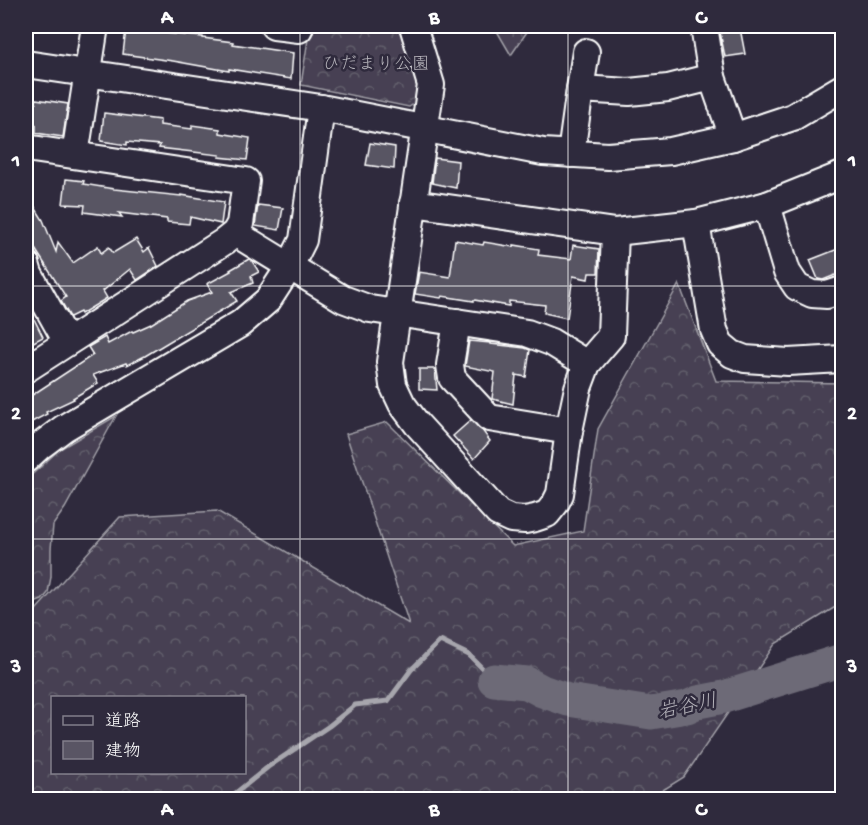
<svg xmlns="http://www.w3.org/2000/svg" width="868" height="825" font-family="'Gochi Hand','Klee One',sans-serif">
<defs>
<pattern id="forest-crowns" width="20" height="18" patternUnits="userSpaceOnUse" patternTransform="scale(1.5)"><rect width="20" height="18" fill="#464152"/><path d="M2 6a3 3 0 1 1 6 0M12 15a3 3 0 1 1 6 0" fill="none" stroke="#625e6c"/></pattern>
</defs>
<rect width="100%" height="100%" fill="#2f2a3d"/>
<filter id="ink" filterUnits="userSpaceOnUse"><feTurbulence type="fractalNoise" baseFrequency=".0167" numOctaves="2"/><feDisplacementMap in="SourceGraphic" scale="12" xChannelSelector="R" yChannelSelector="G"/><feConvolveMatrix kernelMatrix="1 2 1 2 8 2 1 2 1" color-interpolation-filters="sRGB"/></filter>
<g filter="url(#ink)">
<g fill="url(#forest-crowns)" stroke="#a2a0a8" stroke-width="1.5" fill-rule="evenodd">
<path d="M 310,26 L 402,26 L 418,73 L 418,101 L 409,107 L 301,85 Z"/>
<path d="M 494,26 L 531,26 L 511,55 Z"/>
<path d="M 679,284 L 716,381 L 842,383 L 842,603 L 775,644 L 684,777 L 647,800 L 26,799 L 26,621 L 120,517 L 217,511 L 409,624 L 346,434 L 387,422 L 513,546 L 583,531 L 598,429 ZM 52,698 L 244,698 L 244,772 L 52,772 Z"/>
<path d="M 116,416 L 65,508 L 53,525 L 51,549 L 51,577 L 48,593 L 42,600 L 26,606 L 26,480 L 60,449 Z"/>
</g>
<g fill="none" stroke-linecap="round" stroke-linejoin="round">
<path stroke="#a7a6ad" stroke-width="5" d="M 227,800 L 268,767 L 329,726 L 355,705 L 388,701 L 411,670 L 440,641 L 469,655 L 494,680"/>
<path stroke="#6d6a77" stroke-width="33" d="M 494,680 L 527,683 L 542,691 L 568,700 L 651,713 L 687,707 L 698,702 L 724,697 L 842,660"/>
</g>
<g fill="#595564" stroke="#fff" stroke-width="1.5">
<path d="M 740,28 L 745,54 L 725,57 L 720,32 Z"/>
<path d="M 126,29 L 203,37 L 203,38 L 233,42 L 233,44 L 293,53 L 291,79 L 229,69 L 229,71 L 173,61 L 123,54 Z"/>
<path d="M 36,99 L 68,104 L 63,137 L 36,133 L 36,125 L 26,123 L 26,102 L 36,103 Z"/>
<path d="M 104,113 L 160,120 L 160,125 L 192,129 L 192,125 L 220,129 L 220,133 L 250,138 L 247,160 L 219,157 L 220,155 L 159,148 L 160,145 L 127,142 L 127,145 L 101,141 Z"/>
<path d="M 370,143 L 395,147 L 394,169 L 366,165 Z"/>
<path d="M 435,158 L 458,161 L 456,188 L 432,183 Z"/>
<path d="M 66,179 L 84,181 L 83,184 L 114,189 L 181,196 L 181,195 L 224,202 L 221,224 L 190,217 L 189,224 L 167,222 L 167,219 L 119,213 L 122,217 L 84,212 L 85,205 L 63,204 Z"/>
<path d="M 26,193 L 43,220 L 56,252 L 58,242 L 73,263 L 98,246 L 101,253 L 109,247 L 113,253 L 136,239 L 144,252 L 149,248 L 158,266 L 137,280 L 130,269 L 103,291 L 107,298 L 81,314 L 80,312 L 70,317 L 61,301 L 66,297 L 37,252 L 26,231 Z"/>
<path d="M 258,205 L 283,208 L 279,230 L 255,226 Z"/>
<path d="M 455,240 L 483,245 L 484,242 L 514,247 L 514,245 L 539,249 L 538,255 L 571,259 L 573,245 L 599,249 L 598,273 L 589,273 L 588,279 L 573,276 L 567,318 L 544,313 L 545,305 L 509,301 L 509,306 L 474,300 L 474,301 L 442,296 L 441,298 L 415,294 L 419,272 L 450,277 Z"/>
<path d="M 843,247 L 843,272 L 823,280 L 818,279 L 810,260 Z"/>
<path d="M 249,259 L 252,261 L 259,272 L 251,276 L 253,283 L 231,292 L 237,301 L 145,356 L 127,365 L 126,363 L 93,375 L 98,383 L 73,398 L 74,399 L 46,412 L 47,414 L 26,425 L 26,399 L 93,355 L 88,347 L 105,337 L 108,344 L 132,331 L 133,332 L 151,324 L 187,301 L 212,292 L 207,284 L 231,271 L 230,270 Z"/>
<path d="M 26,303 L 43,337 L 26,346 Z"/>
<path d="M 469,341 L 491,343 L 491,344 L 525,348 L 530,350 L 526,377 L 516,375 L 513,404 L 492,399 L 495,372 L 465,366 Z"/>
<path d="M 419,369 L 435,369 L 437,390 L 419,389 Z"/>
<path d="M 471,420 L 482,430 L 490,441 L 474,459 L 453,436 Z"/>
</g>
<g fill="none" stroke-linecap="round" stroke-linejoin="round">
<defs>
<g id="minor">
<path d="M 274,26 L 299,29 L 300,26"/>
<path d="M 413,26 L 431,85 L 390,362 L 393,385 L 402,404 L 417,424 L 498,513 L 511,519 L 525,520 L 535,518 L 547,514 L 555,504 L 560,494 L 569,431 L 578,388 L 587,364 L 611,336 L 615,232"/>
<path d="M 704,26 L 712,77 L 733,137"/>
<path d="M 26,64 L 321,108 L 543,152 L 608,156 L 671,151 L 733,137 L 793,117 L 842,88"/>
<path d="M 580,89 L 586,52"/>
<path d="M 26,148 L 246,181 L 240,224 L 235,233 L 225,241 L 26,369"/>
<path d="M 571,154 L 580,89 L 629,92 L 668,88 L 712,77"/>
<path d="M 75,155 L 95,26"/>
<path d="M 413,203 L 615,232 L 696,223 L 767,205 L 842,175"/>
<path d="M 767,205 L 787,272 L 797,287 L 812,294 L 827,295 L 842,290"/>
<path d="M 696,223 L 714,330 L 720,344 L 732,354 L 745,359 L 788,362 L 842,359"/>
<path d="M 235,233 L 343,299 L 370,309 L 527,333 L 551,342 L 587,364"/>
<path d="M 26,264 L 29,274 L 67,342"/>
<path d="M 457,322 L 450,365 L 452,378 L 489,418 L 569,431"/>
<path d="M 26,459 L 40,446 L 64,428 L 240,324 L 268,300 L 290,266 L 303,240 L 321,108"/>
</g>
</defs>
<use href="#minor" stroke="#fff" stroke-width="30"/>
<use href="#minor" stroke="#2f2a3d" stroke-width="26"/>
</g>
</g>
<path fill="none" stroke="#fff" stroke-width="1.5" stroke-opacity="0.55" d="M 300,26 L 300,800M 568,26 L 568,800M 26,286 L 842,286M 26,539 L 842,539"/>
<g text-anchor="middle" stroke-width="5" stroke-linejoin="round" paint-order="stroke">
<g font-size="18" fill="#b5b3ba" stroke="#2f2a3d">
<text x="376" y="69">ひだまり公園</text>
</g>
<g font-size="20" font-style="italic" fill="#b6b4bb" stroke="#2f2a3d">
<text transform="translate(687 705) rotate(-12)" y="7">岩谷川</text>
</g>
</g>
<rect width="868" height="825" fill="none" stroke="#2f2a3d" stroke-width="66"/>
<rect x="51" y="696" width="195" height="78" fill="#2f2a3d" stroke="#827f8b" stroke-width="1.5"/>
<rect x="63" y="716" width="30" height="9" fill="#2f2a3d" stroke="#827f8b" stroke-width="1.5"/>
<text x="105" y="726" font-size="18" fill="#ffffff">道路</text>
<rect x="63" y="741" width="30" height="18" fill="#595564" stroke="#827f8b" stroke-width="1.5"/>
<text x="105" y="756" font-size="18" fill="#ffffff">建物</text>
<rect x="33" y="33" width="802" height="759" fill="none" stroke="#fff" stroke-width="2"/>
<g font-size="20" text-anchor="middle" font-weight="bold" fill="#fff">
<text x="167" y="23">A</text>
<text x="434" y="23">B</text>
<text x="701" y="23">C</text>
<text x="16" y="166">1</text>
<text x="852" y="166">1</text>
<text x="16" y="419">2</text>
<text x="852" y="419">2</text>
<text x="16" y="672">3</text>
<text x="852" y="672">3</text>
<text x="167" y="815">A</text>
<text x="434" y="815">B</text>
<text x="701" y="815">C</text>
</g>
</svg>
